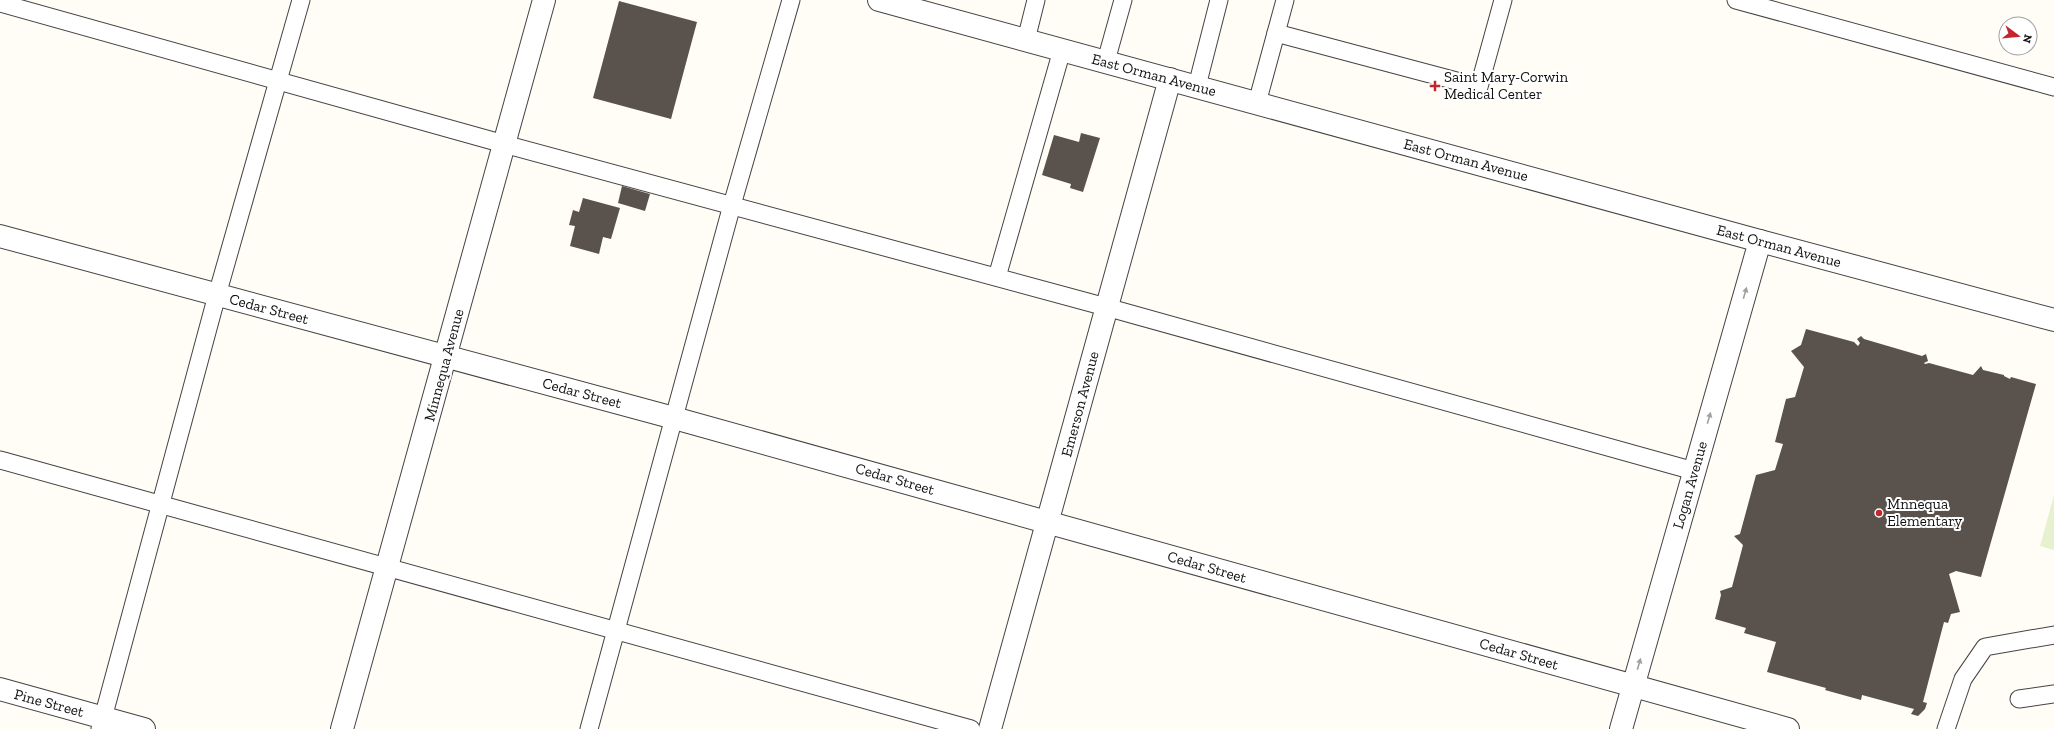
<svg xmlns="http://www.w3.org/2000/svg" width="2054" height="729" font-family="'Zilla Slab',serif">
<rect width="100%" height="100%" fill="#fffdf5"/>
<path fill="#e6f2cf" d="M 2054,495 L 2054,550 L 2040,546 Z"/>
<g fill="#5a524d">
<path d="M 619,1 L 697,22 L 671,119 L 593,98 Z"/>
<path d="M 1081,133 L 1100,138 L 1083,192 L 1070,188 L 1071,184 L 1042,175 L 1054,135 L 1079,142 Z"/>
<path d="M 622,186 L 650,194 L 645,211 L 618,203 Z"/>
<path d="M 583,198 L 620,208 L 611,239 L 603,237 L 599,254 L 570,246 L 575,226 L 569,225 L 573,210 L 579,212 Z"/>
<path d="M 1806,329 L 1854,342 L 1858,346 L 1860,343 L 1857,339 L 1861,336 L 1864,339 L 1922,356 L 1926,354 L 1928,361 L 1924,363 L 1925,364 L 1929,363 L 1973,375 L 1981,366 L 1983,370 L 2004,375 L 2004,376 L 2010,379 L 2011,377 L 2036,384 L 1981,577 L 1956,571 L 1949,574 L 1960,612 L 1951,614 L 1948,623 L 1944,622 L 1923,702 L 1927,703 L 1925,709 L 1918,716 L 1911,714 L 1914,709 L 1862,695 L 1861,700 L 1825,690 L 1826,688 L 1767,672 L 1776,642 L 1744,633 L 1746,628 L 1715,619 L 1721,595 L 1720,591 L 1732,587 L 1743,545 L 1734,536 L 1740,534 L 1756,475 L 1775,470 L 1783,444 L 1775,442 L 1786,399 L 1795,397 L 1804,367 L 1791,351 L 1801,345 Z"/>
</g>
<g fill="none" stroke-linecap="round" stroke-linejoin="round">
<defs>
<g id="service">
<path d="M 1736,0 L 2054,87"/>
<path d="M 0,3 L 504,144 L 1106,307 L 1694,471"/>
<path d="M 1276,33 L 1479,87 L 1503,0"/>
<path d="M 1026,40 L 1036,0"/>
<path d="M 1106,61 L 1123,0"/>
<path d="M 1197,86 L 1219,0"/>
<path d="M 1257,103 L 1285,0"/>
<path d="M 997,277 L 1062,50"/>
<path d="M 0,460 L 971,729"/>
<path d="M 2019,699 L 2054,694"/>
<path d="M 100,729 L 217,295 L 301,0"/>
<path d="M 589,729 L 732,205 L 791,0"/>
<path d="M 1946,729 L 1963,679 L 1985,647 L 2054,635"/>
</g>
<g id="minor">
<path d="M 0,236 L 674,418 L 1788,729"/>
<path d="M 0,689 L 144,729"/>
<path d="M 990,729 L 1170,79"/>
<path d="M 1621,729 L 1760,241"/>
</g>
<g id="tertiary">
<path d="M 879,0 L 1760,241 L 2054,320"/>
<path d="M 342,729 L 544,0"/>
</g>
</defs>
<use href="#service" stroke="#444" stroke-width="19"/>
<use href="#minor" stroke="#444" stroke-width="24"/>
<use href="#tertiary" stroke="#444" stroke-width="24"/>
<use href="#service" stroke="#fff" stroke-width="17"/>
<use href="#minor" stroke="#fff" stroke-width="22"/>
<use href="#tertiary" stroke="#fff" stroke-width="22"/>
</g>
<defs><path id="oneway-solid" d="M-6-.8H1V-3.2L6.5 0L1 3.2V.8H-6Z"/></defs>
<g fill="#a0a0a0">
<use href="#oneway-solid" transform="translate(1745 293) rotate(-74)"/>
<use href="#oneway-solid" transform="translate(1709 418) rotate(-74)"/>
<use href="#oneway-solid" transform="translate(1639 664) rotate(-74)"/>
</g>
<g fill="#c4262e" stroke="#fff" stroke-width="1.5">
<path d="M1433 80h4v4h4v4h-4v4h-4v-4h-4v-4h4z"/>
<circle cx="1879" cy="513" r="4"/>
</g>
<g text-anchor="middle" stroke-width="4" stroke-linejoin="round" paint-order="stroke">
<g font-size="15" fill="#111" stroke="#fff">
<text transform="translate(1154 75) rotate(15)" y="5">East Orman Avenue</text>
<text transform="translate(1466 160) rotate(15)" y="5">East Orman Avenue</text>
<text transform="translate(1779 246) rotate(15)" y="5">East Orman Avenue</text>
<text transform="translate(269 309) rotate(15)" y="5">Cedar Street</text>
<text transform="translate(444 365) rotate(-75)" y="5">Minnequa Avenue</text>
<text transform="translate(582 393) rotate(15)" y="5">Cedar Street</text>
<text transform="translate(1080 404) rotate(-75)" y="5">Emerson Avenue</text>
<text transform="translate(895 479) rotate(16)" y="5">Cedar Street</text>
<text transform="translate(1690 485) rotate(-74)" y="5">Logan Avenue</text>
<text transform="translate(1207 567) rotate(16)" y="5">Cedar Street</text>
<text transform="translate(1519 654) rotate(16)" y="5">Cedar Street</text>
<text transform="translate(49 703) rotate(15)" y="5">Pine Street</text>
</g>
<g font-size="15" fill="#111" stroke="#fff" text-anchor="start">
<text x="1444" y="82">Saint Mary-Corwin<tspan x="1444" dy="17">Medical Center</tspan></text>
<text x="1887" y="509">Mnnequa<tspan x="1887" dy="17">Elementary</tspan></text>
</g>
</g>
<g transform="translate(2018 36) rotate(106)"><circle r="19" fill="#ffffff" stroke="#a0a0a0"/>
<path d="M0-3L7 15L0 10L-7 15Z" fill="#c4262e"/>
<text y="-6" font-size="11" font-weight="bold" text-anchor="middle" fill="#111111">N</text>
</g>
</svg>
